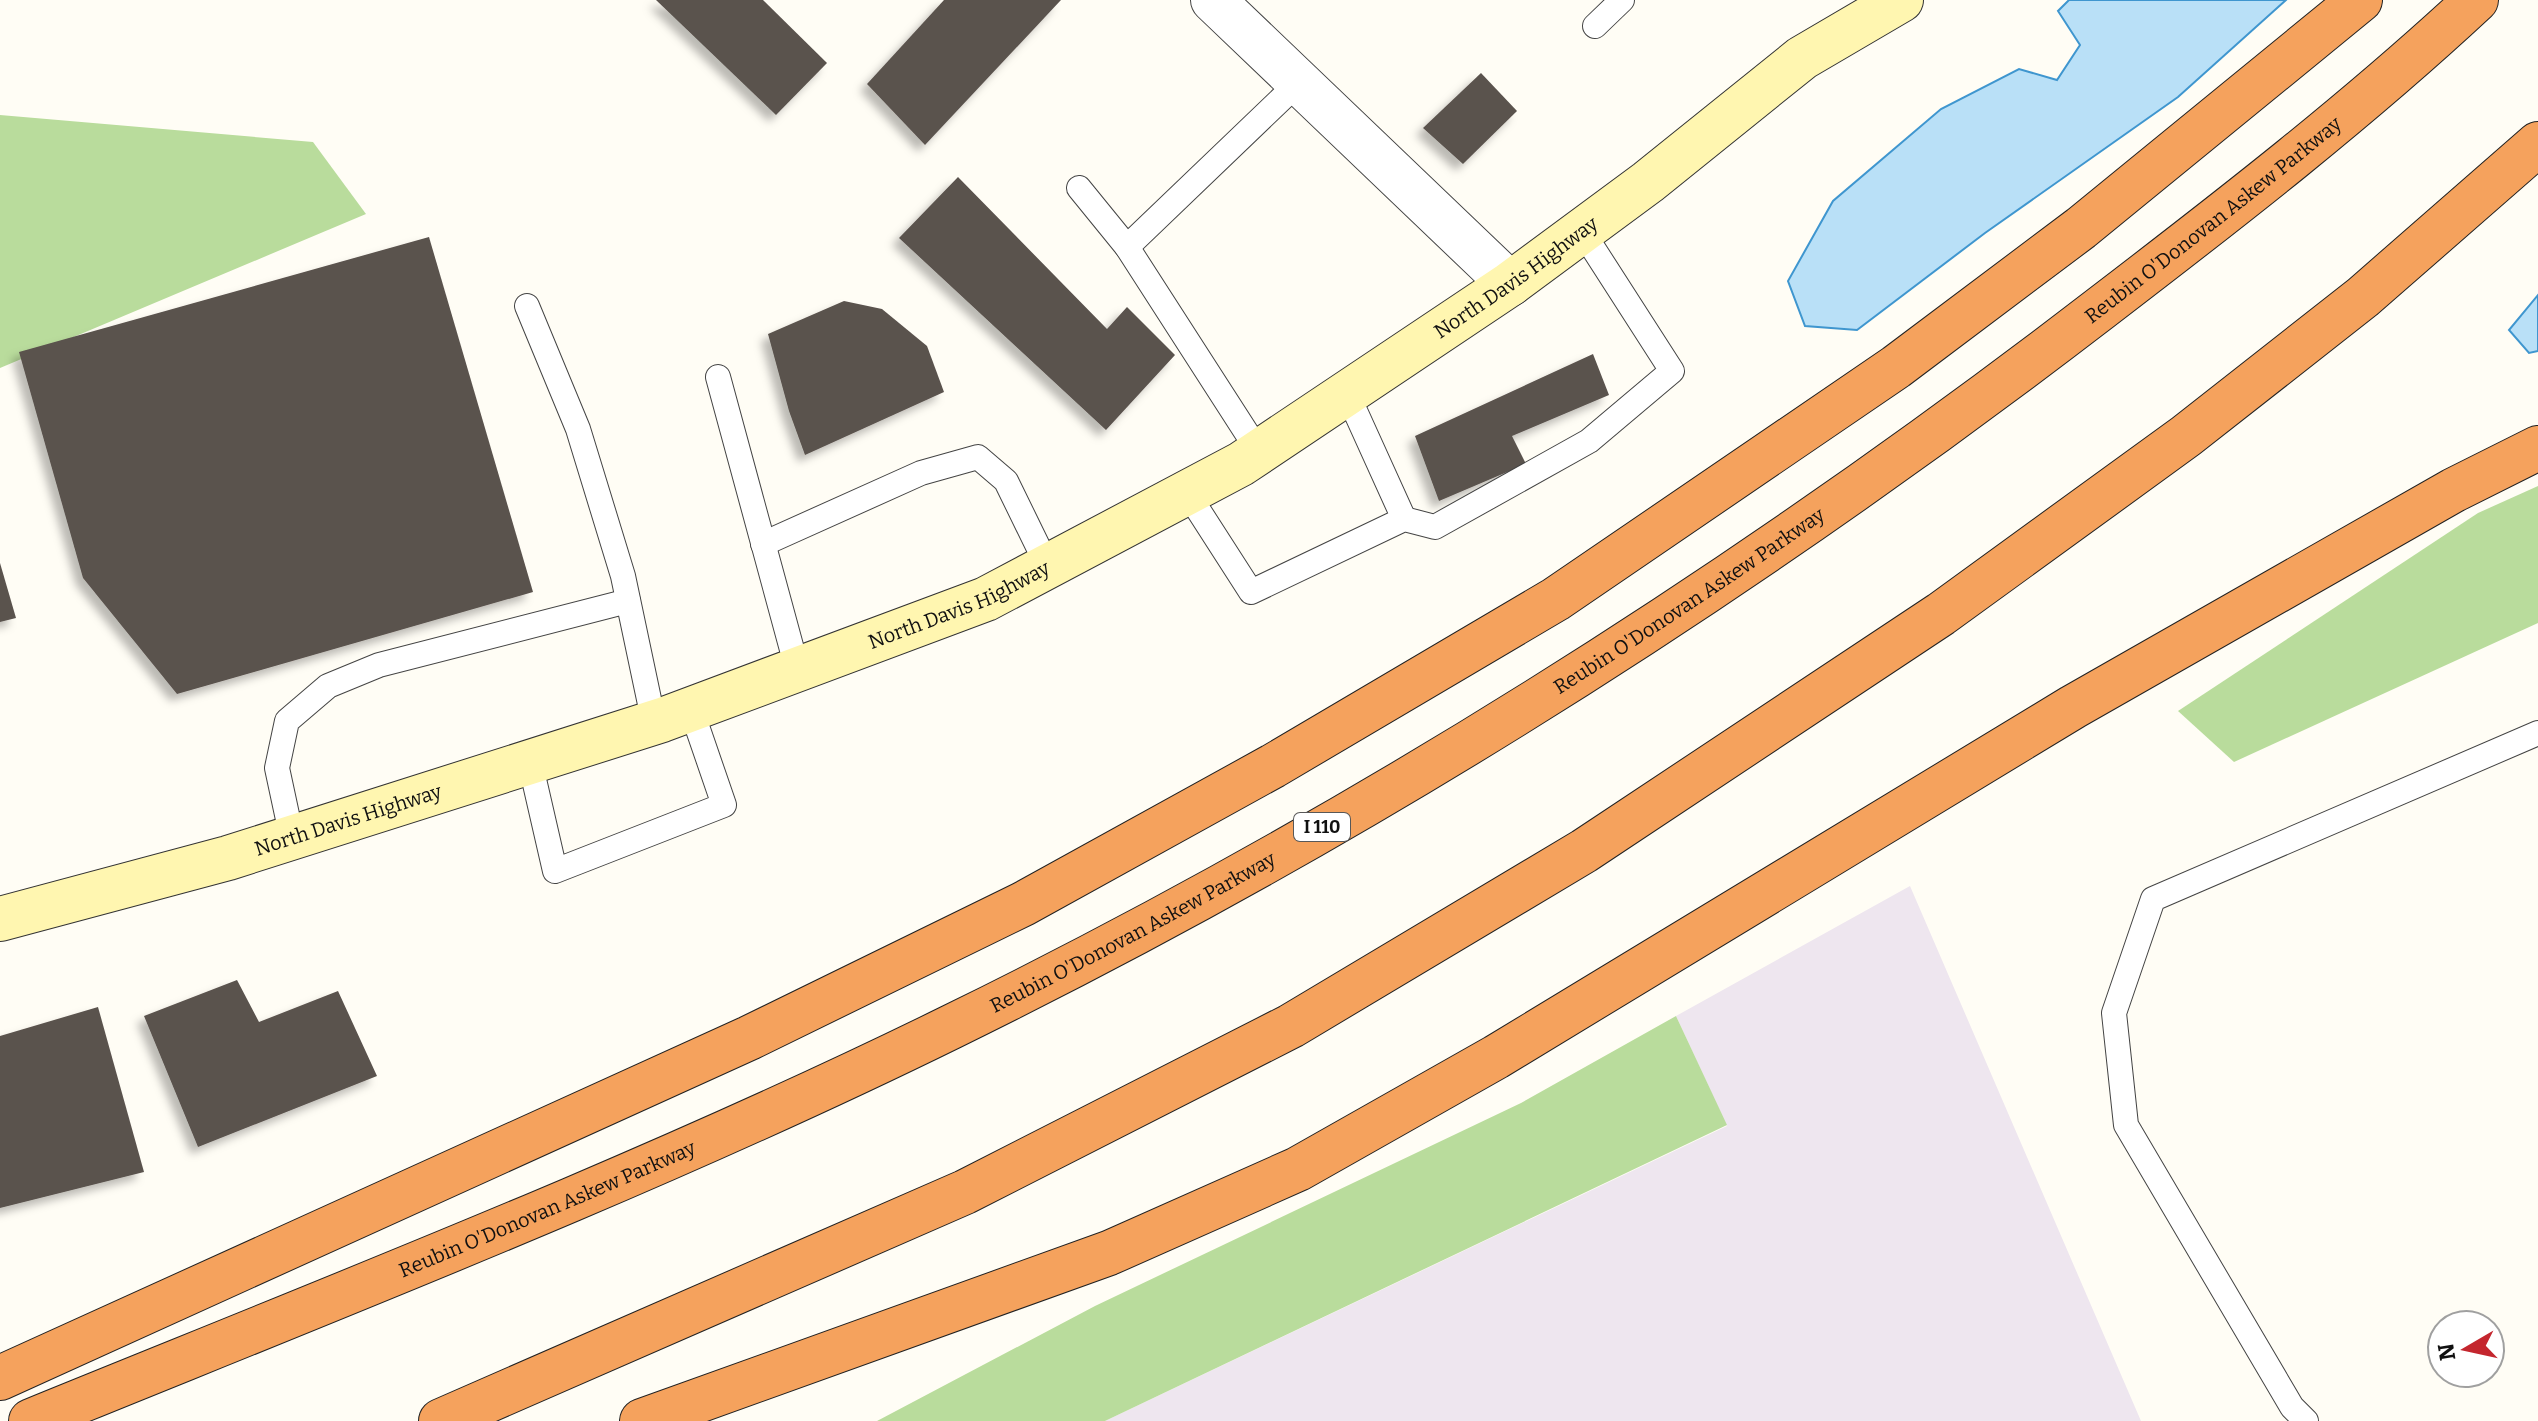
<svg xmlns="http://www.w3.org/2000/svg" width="2538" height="1421" font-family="Bitter,serif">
<defs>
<filter id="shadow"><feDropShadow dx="-7" dy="7" stdDeviation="4" flood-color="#0004"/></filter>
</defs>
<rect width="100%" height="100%" fill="#fffdf5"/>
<path fill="#eee6ef" d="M 1910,886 L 2141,1421 L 1105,1421 L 1727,1126 L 1676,1016 Z"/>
<g fill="#b9dc9c">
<path d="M 0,115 L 313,142 L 366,214 L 0,368 Z"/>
<path d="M 2538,486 L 2538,623 L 2234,762 L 2178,711 L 2478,513 Z"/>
<path d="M 1676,1016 L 1727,1125 L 1105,1421 L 877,1421 L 1095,1306 L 1521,1103 Z"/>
</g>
<g fill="#b9e0f7" stroke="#3f96cf" stroke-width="2">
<path d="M 2069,0 L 2286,0 L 2178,97 L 1985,233 L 1857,330 L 1805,326 L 1788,281 L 1833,201 L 1941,109 L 2019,69 L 2057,80 L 2080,45 L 2058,11 Z"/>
<path d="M 2538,295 L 2538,351 L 2529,353 L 2509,330 Z"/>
</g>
<g fill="#5a524d" filter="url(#shadow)">
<path d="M 656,0 L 763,0 L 827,63 L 776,115 Z"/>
<path d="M 944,0 L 1061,0 L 925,145 L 867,84 Z"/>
<path d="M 1481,73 L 1517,111 L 1463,164 L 1423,128 Z"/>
<path d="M 958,177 L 1107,329 L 1127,307 L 1175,355 L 1106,430 L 899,238 Z"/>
<path d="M 429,237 L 533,592 L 177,694 L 83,578 L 19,352 Z"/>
<path d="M 844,301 L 882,309 L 927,346 L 944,392 L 805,455 L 789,411 L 768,334 Z"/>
<path d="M 1593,354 L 1609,395 L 1512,436 L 1526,464 L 1439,501 L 1415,436 Z"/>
<path d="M 0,563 L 16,618 L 0,622 Z"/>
<path d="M 237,980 L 259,1022 L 338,991 L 377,1076 L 198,1147 L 144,1016 Z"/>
<path d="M 98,1007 L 144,1172 L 0,1208 L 0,1036 Z"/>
</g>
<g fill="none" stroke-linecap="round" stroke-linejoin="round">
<defs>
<g id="service">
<path d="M 1595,26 L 1622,0"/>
<path d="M 1079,188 L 1127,247 L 1259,452"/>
<path d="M 1127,247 L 1299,82"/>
<path d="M 527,306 L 578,429 L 623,576 L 654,723"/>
<path d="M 718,377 L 797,668"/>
<path d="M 1346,391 L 1404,519"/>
<path d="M 1188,494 L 1251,592 L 1404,519 L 1435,527 L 1589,441 L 1672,371 L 1582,231"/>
<path d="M 763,544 L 921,473 L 978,457 L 1006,481 L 1048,567"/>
<path d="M 530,762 L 555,871 L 724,805 L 691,709"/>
<path d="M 292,838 L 277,768 L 287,721 L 328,686 L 379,665 L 628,601"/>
<path d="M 2306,1421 L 2292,1407 L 2126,1125 L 2114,1013 L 2153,899 L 2538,733"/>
</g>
<path id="minor" d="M 1213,0 L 1510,284"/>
<g id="secondary">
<path id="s1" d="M 0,919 L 228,858 L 662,720 L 986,599 L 1241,464 L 1510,284 L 1648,182 L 1802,58 L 1901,0"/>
</g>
<g id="motorway">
<path d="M 0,1378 L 749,1038 L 1023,904 L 1273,766 L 1556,599 L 1896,367 L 2081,228 L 2360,0"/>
<path id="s2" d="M 31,1421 C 340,1295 652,1174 951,1027 C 1357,828 1742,584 2101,308 C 2229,210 2358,110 2476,0"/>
<path d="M 441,1421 L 965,1192 L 1291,1026 L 1584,851 L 1941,614 L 2186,436 L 2363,297 L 2538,144"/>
<path d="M 642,1421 L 1109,1253 L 1298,1169 L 1496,1057 L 2073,707 L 2454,490 L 2538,448"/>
</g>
</defs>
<use href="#service" stroke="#444" stroke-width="26"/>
<use href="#minor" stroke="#444" stroke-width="46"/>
<use href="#secondary" stroke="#333" stroke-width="46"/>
<use href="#motorway" stroke="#222" stroke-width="46"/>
<use href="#service" stroke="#fff" stroke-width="24"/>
<use href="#minor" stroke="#fff" stroke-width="44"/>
<use href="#secondary" stroke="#fff6b0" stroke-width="44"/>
<use href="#motorway" stroke="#f5a25d" stroke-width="44"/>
</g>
<g text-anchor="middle" stroke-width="8" stroke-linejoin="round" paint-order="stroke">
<rect fill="#fff" stroke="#585858" stroke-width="2" x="1294" y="813" width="56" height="28" rx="6"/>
<g font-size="18" font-weight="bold" fill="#111">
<text x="1322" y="833">I 110</text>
</g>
<g font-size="20" fill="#111" stroke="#fff">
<text dy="7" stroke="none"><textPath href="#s2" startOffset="2502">Reubin O'Donovan Askew Parkway</textPath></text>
<text dy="7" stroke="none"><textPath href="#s1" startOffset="1658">North Davis Highway</textPath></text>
<text dy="7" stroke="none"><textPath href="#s2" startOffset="1854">Reubin O'Donovan Askew Parkway</textPath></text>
<text dy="7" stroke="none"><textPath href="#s1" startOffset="1010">North Davis Highway</textPath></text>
<text dy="7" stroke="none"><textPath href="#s1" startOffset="362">North Davis Highway</textPath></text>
<text dy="7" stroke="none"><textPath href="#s2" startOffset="1206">Reubin O'Donovan Askew Parkway</textPath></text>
<text dy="7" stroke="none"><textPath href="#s2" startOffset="558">Reubin O'Donovan Askew Parkway</textPath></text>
</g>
</g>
<g transform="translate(2466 1349) rotate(261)"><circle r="38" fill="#ffffff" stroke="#a0a0a0" stroke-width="2"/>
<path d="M0-6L14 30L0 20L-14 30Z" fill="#c4262e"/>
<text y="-12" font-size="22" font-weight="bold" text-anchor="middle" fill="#111111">N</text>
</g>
</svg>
